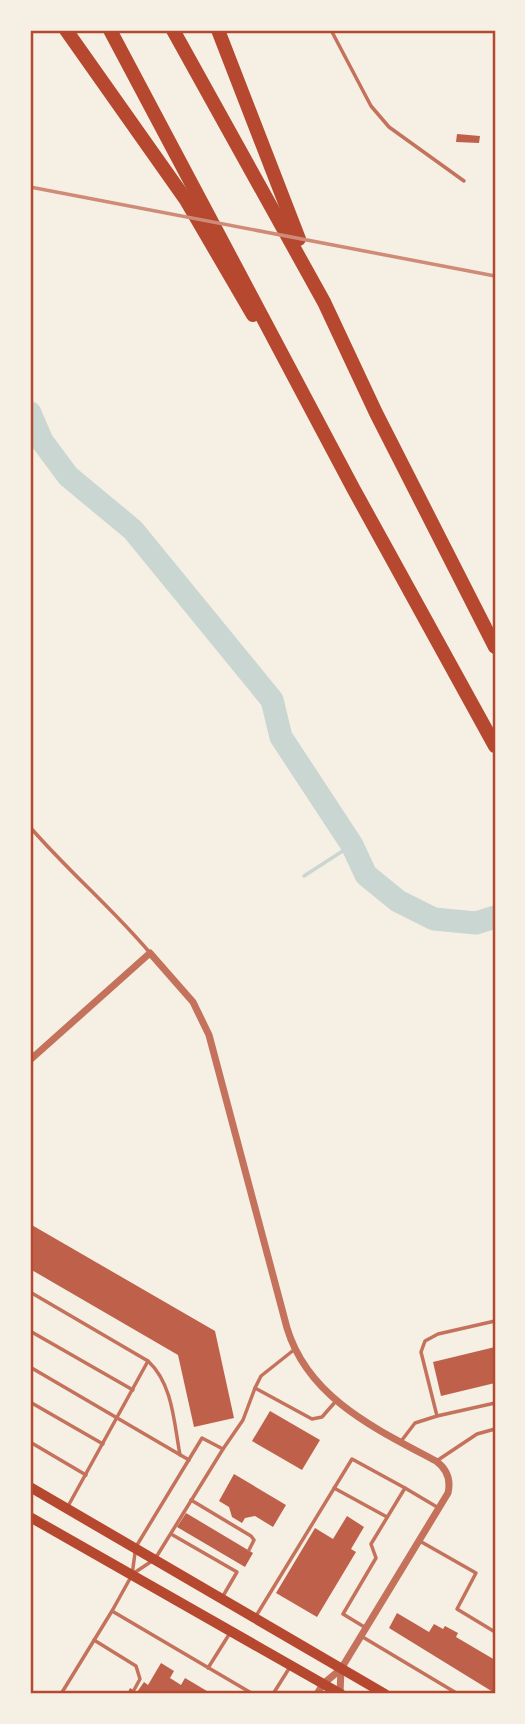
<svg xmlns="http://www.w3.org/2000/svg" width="525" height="1724" font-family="Figtree,sans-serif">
<rect width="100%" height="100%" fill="#f6efe4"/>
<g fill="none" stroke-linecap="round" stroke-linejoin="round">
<path stroke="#c9d6d2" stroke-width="3.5" d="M 304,876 L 352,845"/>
<path stroke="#c9d6d2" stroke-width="23" d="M 30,413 L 42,441 L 68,476 L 133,530 L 272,700 L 281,737 L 352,845 L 366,875 L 398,901 L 434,919 L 476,923 L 495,917"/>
</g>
<g fill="#bf614a">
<path d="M 457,134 L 480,136 L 479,143 L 456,142 Z"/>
<path d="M 30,1224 L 215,1331 L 234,1418 L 194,1427 L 178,1355 L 30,1269 Z"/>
<path d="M 495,1347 L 495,1383 L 441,1396 L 433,1362 Z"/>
<path d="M 270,1411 L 320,1440 L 302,1470 L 252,1441 Z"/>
<path d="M 234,1474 L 286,1505 L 273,1527 L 255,1516 L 245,1518 L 242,1523 L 232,1517 L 229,1507 L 219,1501 Z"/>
<path d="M 186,1513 L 253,1553 L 245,1567 L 177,1527 Z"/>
<path d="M 347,1516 L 364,1527 L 351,1549 L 356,1552 L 317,1617 L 276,1593 L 315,1528 L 333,1539 Z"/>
<path d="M 397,1613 L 429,1632 L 434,1624 L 443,1629 L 445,1626 L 458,1633 L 456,1637 L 495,1660 L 493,1692 L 389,1628 Z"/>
<path d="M 161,1663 L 174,1671 L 170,1678 L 181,1685 L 185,1678 L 212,1694 L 127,1694 L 130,1688 L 137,1692 L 144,1682 L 148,1685 Z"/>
</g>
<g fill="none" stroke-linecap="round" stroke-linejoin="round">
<g stroke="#c5725c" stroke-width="3.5">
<path d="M 331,30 L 371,106 L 389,127 L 464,181"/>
<path d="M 30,827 C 68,871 112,908 150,953"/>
<path d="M 30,1292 L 148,1361 L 67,1508"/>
<path d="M 30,1331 L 133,1390"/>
<path d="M 295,1349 L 261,1376 L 255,1388 L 312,1419 L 322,1417 L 336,1401"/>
<path d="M 148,1361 C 173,1384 174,1423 180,1455"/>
<path d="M 30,1367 L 189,1460"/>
<path d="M 30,1402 L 103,1444"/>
<path d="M 437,1416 L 495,1403"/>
<path d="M 402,1440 L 415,1423 L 437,1416 L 421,1352 L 425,1341 L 438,1334 L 495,1321"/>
<path d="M 30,1442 L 86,1475"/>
<path d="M 223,1449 L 243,1420 L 255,1388"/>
<path d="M 438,1460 L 477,1434 L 495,1429"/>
<path d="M 334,1488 L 387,1517"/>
<path d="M 405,1488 L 437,1507"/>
<path d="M 191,1500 L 251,1536 L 254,1540 L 249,1550"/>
<path d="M 171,1534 L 237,1572 L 223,1596"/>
<path d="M 418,1540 L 476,1573 L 457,1609 L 495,1632"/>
<path d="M 135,1553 L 132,1575 L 112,1611 L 253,1694"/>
<path d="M 134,1573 L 155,1559 L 223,1449 L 202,1438 L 137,1545"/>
<path d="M 256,1616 L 352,1459 L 405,1488 L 371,1544 L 376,1558 L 343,1614 L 366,1628"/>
<path d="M 361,1636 L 458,1694"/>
<path d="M 94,1640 L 136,1666 L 140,1679 L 134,1690"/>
<path d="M 208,1668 L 230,1633"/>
<path d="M 61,1694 L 112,1611"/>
<path d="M 273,1694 L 290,1667"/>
</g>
<g stroke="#c5725c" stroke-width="7">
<path d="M 30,1060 L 150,953 L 193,1002 L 209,1035 L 287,1328 C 308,1398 376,1429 436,1461 C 447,1469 451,1480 448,1493 L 341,1669 L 323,1684 L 317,1694"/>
<path d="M 340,1694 L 341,1669"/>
</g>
<g stroke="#b5482f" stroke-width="10">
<path d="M 30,1487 L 385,1694"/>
<path d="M 30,1517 L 341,1694"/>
</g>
<g stroke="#b5482f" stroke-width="14">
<path d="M 66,30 L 186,200 L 253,315"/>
<path d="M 110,30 L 353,488 L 495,746"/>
<path d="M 173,30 L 324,302 L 376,413 L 495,647"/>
<path d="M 218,30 L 299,239"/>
</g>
<path stroke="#cf8b77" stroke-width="3.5" d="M 30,187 L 495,276"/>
</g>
<rect width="525" height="1724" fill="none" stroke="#f6efe4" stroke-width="63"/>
<rect x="32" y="32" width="462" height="1660" fill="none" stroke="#b5482f" stroke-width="2.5"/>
</svg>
